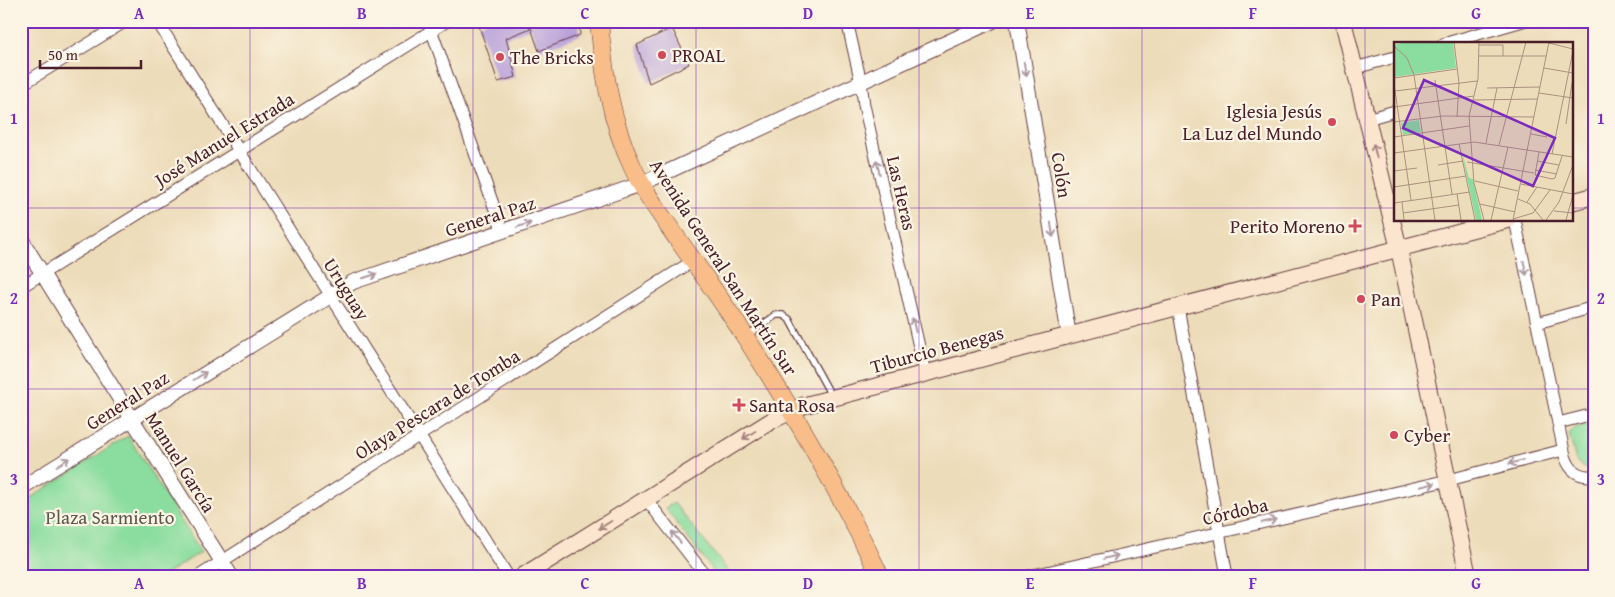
<svg xmlns="http://www.w3.org/2000/svg" width="1615" height="597" font-family="'Gentium Book Plus',serif">
<rect width="100%" height="100%" fill="#fcf5e5"/>
<filter id="ink" filterUnits="userSpaceOnUse"><feTurbulence type="fractalNoise" baseFrequency=".02" numOctaves="2"/><feDisplacementMap in="SourceGraphic" scale="10" xChannelSelector="R" yChannelSelector="G"/><feConvolveMatrix kernelMatrix="1 2 1 2 8 2 1 2 1" color-interpolation-filters="sRGB"/></filter>
<filter id="wash" filterUnits="userSpaceOnUse"><feTurbulence type="fractalNoise" baseFrequency=".0096" numOctaves="4" result="noise"/><feDisplacementMap in="SourceGraphic" scale="20" xChannelSelector="R" yChannelSelector="G"/><feGaussianBlur stdDeviation="1.12" result="paint"/><feColorMatrix in="noise" values="0 0 0 0 0 0 0 0 0 0 0 0 0 0 0 0 0 1.4 0 .05"/><feComposite in="paint" operator="in"/></filter>
<g filter="url(#wash)">
<rect width="100%" height="100%" fill="#eddcb9"/>
<g fill="#8add9f" stroke="#6a7e65">
<path d="M 1594,423 L 1594,467 L 1584,468 L 1576,461 L 1569,434 L 1574,428 Z"/>
<path d="M 128,436 L 201,552 L 163,576 L 21,576 L 21,504 Z"/>
<path d="M 674,503 L 732,576 L 717,576 L 665,508 Z"/>
</g>
<g id="blocks">
<g fill="#b9a1da">
<path d="M 487,21 L 579,21 L 580,35 L 539,51 L 531,28 L 506,38 L 516,77 L 498,82 L 479,26 Z"/>
<path d="M 672,28 L 689,64 L 649,83 L 637,45 Z"/>
</g>
</g>
</g>
<g filter="url(#ink)">
<use href="#blocks" fill-opacity="0" stroke="#623b40" stroke-width="1"/>
<g fill="none" stroke-linecap="round" stroke-linejoin="round">
<defs>
<path id="service" d="M 748,335 L 776,315 L 783,315 L 789,319 L 832,397"/>
<g id="minor">
<path d="M 157,21 L 508,576"/>
<path d="M 428,21 L 503,232"/>
<path d="M 847,21 L 861,83 L 864,105 L 925,373"/>
<path d="M 1443,44 L 1523,21"/>
<path d="M 1355,68 L 1395,57"/>
<path d="M 21,85 L 126,21"/>
<path d="M 1367,119 L 1395,111"/>
<path d="M 1515,220 L 1565,456 C 1570,471 1578,477 1594,476"/>
<path d="M 21,287 L 447,21"/>
<path d="M 1178,307 L 1227,576"/>
<path d="M 1537,323 L 1594,307"/>
<path d="M 1558,423 L 1594,414"/>
<path d="M 646,499 L 706,576"/>
<path d="M 199,576 L 693,261"/>
<path d="M 1029,576 L 1449,480 L 1563,450"/>
</g>
<g id="tertiary">
<path d="M 1017,21 L 1069,336"/>
<path d="M 21,239 L 132,419 L 231,576"/>
<path d="M 21,488 L 353,282 L 641,184 L 993,21"/>
</g>
<g id="secondary">
<path d="M 1343,21 L 1399,249 L 1468,576"/>
<path d="M 1571,202 L 1594,196"/>
<path d="M 523,576 L 771,421 L 802,406 L 1507,220"/>
</g>
<path id="primary" d="M 599,21 C 604,73 610,120 633,168 C 645,194 663,218 679,241 C 702,273 725,305 746,338 C 795,414 841,494 880,576"/>
</defs>
<use href="#service" stroke="#623b40" stroke-width="8"/>
<use href="#minor" stroke="#623b40" stroke-width="13"/>
<use href="#tertiary" stroke="#623b40" stroke-width="16"/>
<use href="#secondary" stroke="#623b40" stroke-width="18"/>
<use href="#primary" stroke="#623b40" stroke-width="19"/>
<use href="#service" stroke="#fff" stroke-width="5.5"/>
<use href="#minor" stroke="#fff" stroke-width="11"/>
<use href="#tertiary" stroke="#fff" stroke-width="14"/>
<use href="#secondary" stroke="#fce5cf" stroke-width="16"/>
<use href="#primary" stroke="#f8bd88" stroke-width="18"/>
</g>
<defs><path id="oneway-shaft" d="M-6 0H5M1.5-3L5.5 0L1.5 3" fill="none" stroke-width="1.6" stroke-linecap="round" stroke-linejoin="round" transform="scale(1.25)"/></defs>
<g stroke="#ae9aa0">
<use href="#oneway-shaft" transform="translate(1025 69) rotate(80)"/>
<use href="#oneway-shaft" transform="translate(878 167) rotate(-103)"/>
<use href="#oneway-shaft" transform="translate(524 225) rotate(-18)"/>
<use href="#oneway-shaft" transform="translate(1052 230) rotate(81)"/>
<use href="#oneway-shaft" transform="translate(1525 268) rotate(78)"/>
<use href="#oneway-shaft" transform="translate(370 276) rotate(-18)"/>
<use href="#oneway-shaft" transform="translate(914 325) rotate(-103)"/>
<use href="#oneway-shaft" transform="translate(200 376) rotate(-32)"/>
<use href="#oneway-shaft" transform="translate(63 462) rotate(-32)"/>
<use href="#oneway-shaft" transform="translate(1516 462) rotate(165)"/>
<use href="#oneway-shaft" transform="translate(1428 485) rotate(-13)"/>
<use href="#oneway-shaft" transform="translate(1269 521) rotate(-13)"/>
<use href="#oneway-shaft" transform="translate(676 537) rotate(-128)"/>
<use href="#oneway-shaft" transform="translate(1111 557) rotate(-13)"/>
</g>
<g stroke="#a3827d">
<use href="#oneway-shaft" transform="translate(1375 151) rotate(-104)"/>
<use href="#oneway-shaft" transform="translate(749 435) rotate(148)"/>
<use href="#oneway-shaft" transform="translate(605 525) rotate(148)"/>
</g>
</g>
<path fill="none" stroke="#7b2cbf" stroke-width="1" stroke-opacity="0.55" d="M 250,21 L 250,576M 473,21 L 473,576M 696,21 L 696,576M 919,21 L 919,576M 1142,21 L 1142,576M 1365,21 L 1365,576M 21,208 L 1395,208M 1571,208 L 1594,208M 21,389 L 1594,389"/>
<g fill="#d1495b" stroke="#fcf5e5" stroke-width="2">
<circle cx="662" cy="55" r="5"/>
<circle cx="500" cy="57" r="5"/>
<circle cx="1332" cy="122" r="5"/>
<path d="M1352.5 218.5h5v5h5v5h-5v5h-5v-5h-5v-5h5z"/>
<circle cx="1361" cy="299" r="5"/>
<path d="M736.5 397.5h5v5h5v5h-5v5h-5v-5h-5v-5h5z"/>
<circle cx="1394" cy="435" r="5"/>
</g>
<g text-anchor="middle" stroke-width="4.5" stroke-linejoin="round" paint-order="stroke">
<g font-size="19" fill="#4a1f2b" stroke="#fcf5e5" text-anchor="start">
<text x="672" y="62">PROAL</text>
<text x="510" y="64">The Bricks</text>
<text x="1322" y="118" text-anchor="end">Iglesia Jesús<tspan x="1322" dy="22">La Luz del Mundo</tspan></text>
<text x="1345" y="233" text-anchor="end">Perito Moreno</text>
<text x="1371" y="306">Pan</text>
<text x="749" y="412">Santa Rosa</text>
<text x="1404" y="442">Cyber</text>
</g>
<g font-size="19" fill="#4a1f2b" stroke="#fcf5e5">
<text transform="translate(224 139) rotate(-32)" y="7">José Manuel Estrada</text>
<text transform="translate(1062 175) rotate(81)" y="7">Colón</text>
<text transform="translate(902 193) rotate(77)" y="7">Las Heras</text>
<text transform="translate(490 216) rotate(-18)" y="7">General Paz</text>
<text transform="translate(724 267) rotate(57)" y="7">Avenida General San Martín Sur</text>
<text transform="translate(347 289) rotate(58)" y="7">Uruguay</text>
<text transform="translate(937 349) rotate(-15)" y="7">Tiburcio Benegas</text>
<text transform="translate(127 400) rotate(-32)" y="7">General Paz</text>
<text transform="translate(437 404) rotate(-32)" y="7">Olaya Pescara de Tomba</text>
<text transform="translate(181 462) rotate(58)" y="7">Manuel García</text>
<text transform="translate(1235 511) rotate(-13)" y="7">Córdoba</text>
</g>
<g font-size="19" fill="#5d584e" stroke="#fcf5e5">
<text x="110" y="524">Plaza Sarmiento</text>
</g>
</g>
<g transform="translate(1394 42)">
<rect width="179" height="179" fill="#eddcb9"/>
<path d="M 12,0 L 59,0 L 62,26 L 0,35 L 0,3 ZM 25,78 L 27,90 L 9,93 L 7,81 ZM 66,103 L 75,136 L 79,137 L 88,178 L 82,178 Z" fill="#8add9f"/>
<path fill="none" stroke="#ac9080" stroke-width="1" d="M 60,0 L 65,41 L 63,75M 85,0 L 84,37 L 75,74 L 80,141 L 90,178M 155,1 L 179,7M 85,3 L 109,3 L 109,14M 0,4 L 13,16 L 20,33 L 41,178M 85,14 L 152,14M 150,26 L 179,31M 0,36 L 63,27M 41,38 L 58,152M 0,42 L 17,158M 93,46 L 146,45M 1,49 L 83,39M 145,51 L 179,56M 79,58 L 144,57M 0,65 L 80,54M 0,80 L 49,74 L 140,75M 172,82 L 178,41M 137,92 L 153,95M 0,95 L 75,84M 92,101 L 103,46M 65,102 L 81,178M 105,103 L 132,0M 145,110 L 141,133 L 158,137 L 161,136 L 168,114M 0,111 L 80,100 L 179,115M 158,112 L 179,9M 143,119 L 165,123M 73,120 L 140,131M 44,123 L 69,119M 141,128 L 163,132M 0,129 L 23,126M 81,139 L 124,149M 127,142 L 179,152M 0,145 L 72,134M 63,152 L 67,178M 124,157 L 136,162 L 149,178M 8,160 L 10,178M 133,160 L 143,145M 0,161 L 76,150M 86,162 L 121,170M 160,169 L 179,171M 9,171 L 65,163M 119,177 L 139,171 L 156,148M 97,178 L 114,105M 119,178 L 155,0M 152,178 L 165,160 L 179,123M 172,178 L 179,153"/>
<path fill="#7b2cbf" fill-opacity="0.15" stroke="#7b2cbf" stroke-width="2.5" d="M 30,38 L 161,96 L 139,144 L 9,86 Z"/>
<rect width="179" height="179" fill="none" stroke="#4a1f2b" stroke-width="2.5"/>
</g>
<rect width="1615" height="597" fill="none" stroke="#fcf5e5" stroke-width="55"/>
<path d="M40 60v8h101v-8" fill="none" stroke="#4a1f2b" stroke-width="2.5"/>
<text x="48" y="60" font-size="15" fill="#4a1f2b" stroke="#fcf5e5" stroke-width="4" paint-order="stroke">50 m</text>
<rect x="28" y="28" width="1560" height="542" fill="none" stroke="#7b2cbf" stroke-width="2"/>
<g font-size="16" text-anchor="middle" font-weight="bold" fill="#7b2cbf">
<text x="139" y="19">A</text>
<text x="362" y="19">B</text>
<text x="585" y="19">C</text>
<text x="808" y="19">D</text>
<text x="1030" y="19">E</text>
<text x="1253" y="19">F</text>
<text x="1476" y="19">G</text>
<text x="14" y="124">1</text>
<text x="1601" y="124">1</text>
<text x="14" y="304">2</text>
<text x="1601" y="304">2</text>
<text x="14" y="485">3</text>
<text x="1601" y="485">3</text>
<text x="139" y="589">A</text>
<text x="362" y="589">B</text>
<text x="585" y="589">C</text>
<text x="808" y="589">D</text>
<text x="1030" y="589">E</text>
<text x="1253" y="589">F</text>
<text x="1476" y="589">G</text>
</g>
</svg>
